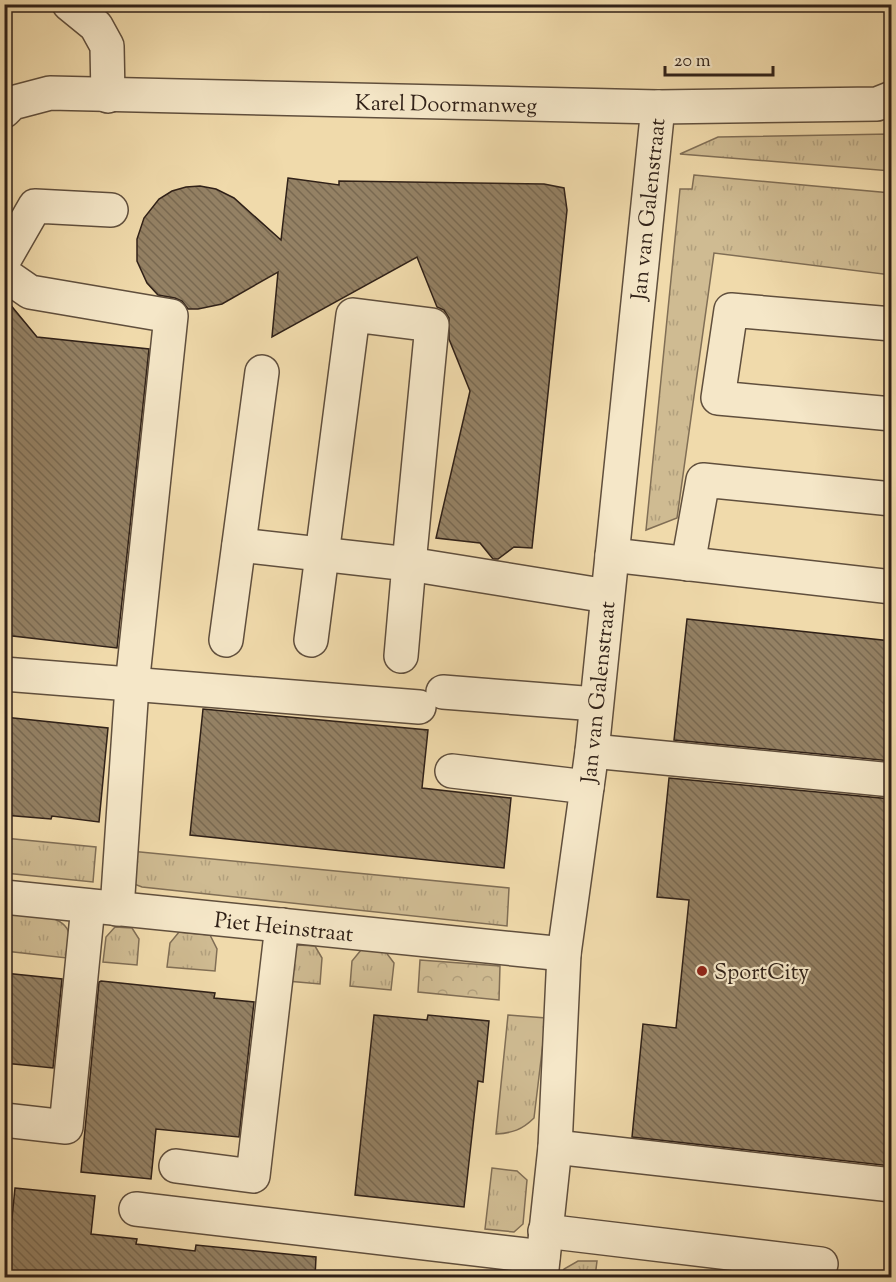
<svg xmlns="http://www.w3.org/2000/svg" width="896" height="1282" font-family="'Sorts Mill Goudy',serif">
<defs>
<pattern id="grass-tufts" width="24" height="20" patternUnits="userSpaceOnUse" patternTransform="scale(1.5)"><rect width="24" height="20" fill="#cfbb92"/><path d="M3 7l-1-3M5 7V3M7 7l1-3M15 17l-1-3M17 17v-4M19 17l1-3" fill="none" stroke="#b2a07d"/></pattern>
<pattern id="forest-crowns" width="20" height="18" patternUnits="userSpaceOnUse" patternTransform="scale(1.5)"><rect width="20" height="18" fill="#cfbb92"/><path d="M2 6a3 3 0 1 1 6 0M12 15a3 3 0 1 1 6 0" fill="none" stroke="#b2a07d"/></pattern>
<pattern id="building-back-hatch" width="6" height="6" patternUnits="userSpaceOnUse" patternTransform="scale(1.5)"><rect width="6" height="6" fill="#948164"/><path d="M-1 5l2 2M0 0l6 6M5-1l2 2" fill="none" stroke="#796951"/></pattern>
</defs>
<rect width="100%" height="100%" fill="#f0daab"/>
<filter id="stains"><feTurbulence type="fractalNoise" baseFrequency=".00333" numOctaves="4"/><feColorMatrix values="0 0 0 0 .2 0 0 0 0 .09 0 0 0 0 .02 0 0 0 .5 -.17"/></filter>
<radialGradient id="worn" r=".72"><stop offset=".6" stop-color="#630" stop-opacity="0"/><stop offset="1" stop-color="#630" stop-opacity=".3"/></radialGradient>
<g fill="url(#grass-tufts)" stroke="#806e55" stroke-width="1.5">
<path d="M 891,134 L 891,171 L 680,154 L 718,137 Z"/>
<path d="M 694,175 L 891,193 L 891,275 L 714,253 L 677,518 L 646,530 L 680,189 L 692,189 Z"/>
<path d="M 4,838 L 96,847 L 93,882 L 5,873 Z"/>
<path d="M 130,851 L 509,888 L 507,926 L 142,887 L 134,884 Z"/>
<path d="M 5,913 C 22,914 65,912 69,934 C 70,941 68,951 67,958 L 5,951 Z"/>
<path d="M 115,927 L 132,928 L 139,939 L 137,965 L 103,962 L 106,937 Z"/>
<path d="M 179,932 L 210,935 L 217,949 L 215,971 L 167,967 L 170,943 Z"/>
<path d="M 298,945 L 315,946 L 322,958 L 320,984 L 287,981 L 289,956 Z"/>
<path d="M 361,950 L 385,951 L 394,963 L 391,990 L 350,986 L 352,961 Z"/>
<path d="M 508,1015 L 546,1018 L 534,1118 C 522,1130 512,1133 496,1134 Z"/>
<path d="M 492,1168 L 517,1171 L 527,1180 L 523,1224 L 514,1232 L 485,1229 Z"/>
<path d="M 578,1261 L 597,1261 L 595,1277 L 559,1277 L 564,1269 Z"/>
</g>
<path fill="url(#forest-crowns)" stroke="#806e55" stroke-width="1.5" d="M 420,960 L 500,966 L 499,1000 L 418,992 Z"/>
<g fill="url(#building-back-hatch)" stroke="#302118" stroke-width="1.5">
<path d="M 288,178 L 339,185 L 339,181 L 544,184 L 564,188 L 567,210 L 532,548 L 514,547 L 498,559 L 493,559 L 480,543 L 436,538 L 470,391 L 449,339 L 449,318 L 444,310 L 437,307 L 417,257 L 272,337 L 278,272 L 222,304 L 198,309 L 188,309 L 182,301 L 175,298 L 158,295 L 147,283 L 137,261 L 137,239 L 144,218 L 159,199 L 172,191 L 186,187 L 200,186 L 216,189 L 234,198 L 281,240 Z"/>
<path d="M 4,297 L 37,337 L 149,349 L 117,648 L 4,635 Z"/>
<path d="M 687,619 L 891,641 L 891,761 L 674,740 Z"/>
<path d="M 203,709 L 428,730 L 422,788 L 511,798 L 504,868 L 190,835 Z"/>
<path d="M 4,717 L 108,728 L 99,822 L 52,816 L 51,819 L 4,815 Z"/>
<path d="M 669,778 L 891,799 L 891,1166 L 632,1137 L 643,1024 L 676,1028 L 689,900 L 657,897 Z"/>
<path d="M 4,973 L 62,979 L 53,1068 L 4,1063 Z"/>
<path d="M 101,981 L 215,993 L 214,998 L 254,1002 L 239,1137 L 156,1129 L 151,1179 L 81,1172 L 99,982 Z"/>
<path d="M 374,1015 L 427,1020 L 428,1015 L 489,1021 L 483,1082 L 478,1081 L 464,1207 L 355,1195 Z"/>
<path d="M 15,1188 L 95,1196 L 91,1234 L 137,1239 L 136,1244 L 195,1251 L 196,1245 L 316,1257 L 315,1278 L 6,1278 Z"/>
</g>
<g fill="none" stroke-linecap="round" stroke-linejoin="round">
<defs>
<g id="minor">
<path d="M 69,4 L 96,26 L 107,46 L 108,96"/>
<path d="M 4,111 L 12,103 L 50,93 L 658,107 L 877,104 L 892,98"/>
<path d="M 4,260 L 35,206 L 111,210"/>
<path d="M 4,274 L 30,292 L 171,316 L 132,686 L 117,909"/>
<path d="M 892,324 L 731,310 L 718,398 L 892,414"/>
<path d="M 239,545 L 409,564 L 401,656"/>
<path d="M 612,555 L 892,587"/>
<path d="M 688,564 L 703,480 L 892,499"/>
<path d="M 226,640 L 262,372"/>
<path d="M 311,640 L 353,315 L 432,325 L 409,564 L 607,596"/>
<path d="M 4,674 L 419,707"/>
<path d="M 443,692 L 596,704"/>
<path d="M 592,751 L 892,780"/>
<path d="M 452,771 L 587,787"/>
<path d="M 4,897 L 564,954"/>
<path d="M 4,1120 L 66,1127 L 88,906"/>
<path d="M 555,1147 L 892,1185"/>
<path d="M 176,1166 L 253,1176 L 282,925"/>
<path d="M 136,1209 L 543,1257"/>
<path d="M 545,1231 L 821,1264"/>
<path d="M 541,1278 L 555,1147 L 564,954 L 592,751 L 658,107"/>
</g>
</defs>
<use href="#minor" stroke="#604f3d" stroke-width="36"/>
<use href="#minor" stroke="#f5e7c8" stroke-width="33"/>
</g>
<circle fill="#8f2418" stroke="#f5e7c8" stroke-width="2" cx="702" cy="971" r="6"/>
<g text-anchor="middle" stroke-width="4.5" stroke-linejoin="round" paint-order="stroke">
<g font-size="22" fill="#302118" stroke="#f5e7c8">
<text transform="translate(446 103) rotate(1)" y="8">Karel Doormanweg</text>
<text transform="translate(647 209) rotate(-84)" y="8">Jan van Galenstraat</text>
<text transform="translate(597 692) rotate(-84)" y="8">Jan van Galenstraat</text>
<text transform="translate(284 926) rotate(6)" y="8">Piet Heinstraat</text>
</g>
<g font-size="22" fill="#302118" stroke="#f5e7c8" text-anchor="start">
<text x="714" y="979">SportCity</text>
</g>
</g>
<rect width="896" height="1282" fill="none" stroke="#f0daab" stroke-width="24"/>
<rect x="6" y="6" width="884" height="1270" fill="none" stroke="#302118" stroke-width="3"/>
<rect x="12" y="12" width="872" height="1258" fill="none" stroke="#302118" stroke-width="1.5"/>
<path d="M665 66v9h108v-9" fill="none" stroke="#302118" stroke-width="3"/>
<text x="674" y="66" font-size="18" fill="#302118" stroke="#f5e7c8" stroke-width="4.5" paint-order="stroke">20 m</text>
<rect width="100%" height="100%" filter="url(#stains)"/>
<rect width="100%" height="100%" fill="url(#worn)"/>
</svg>
